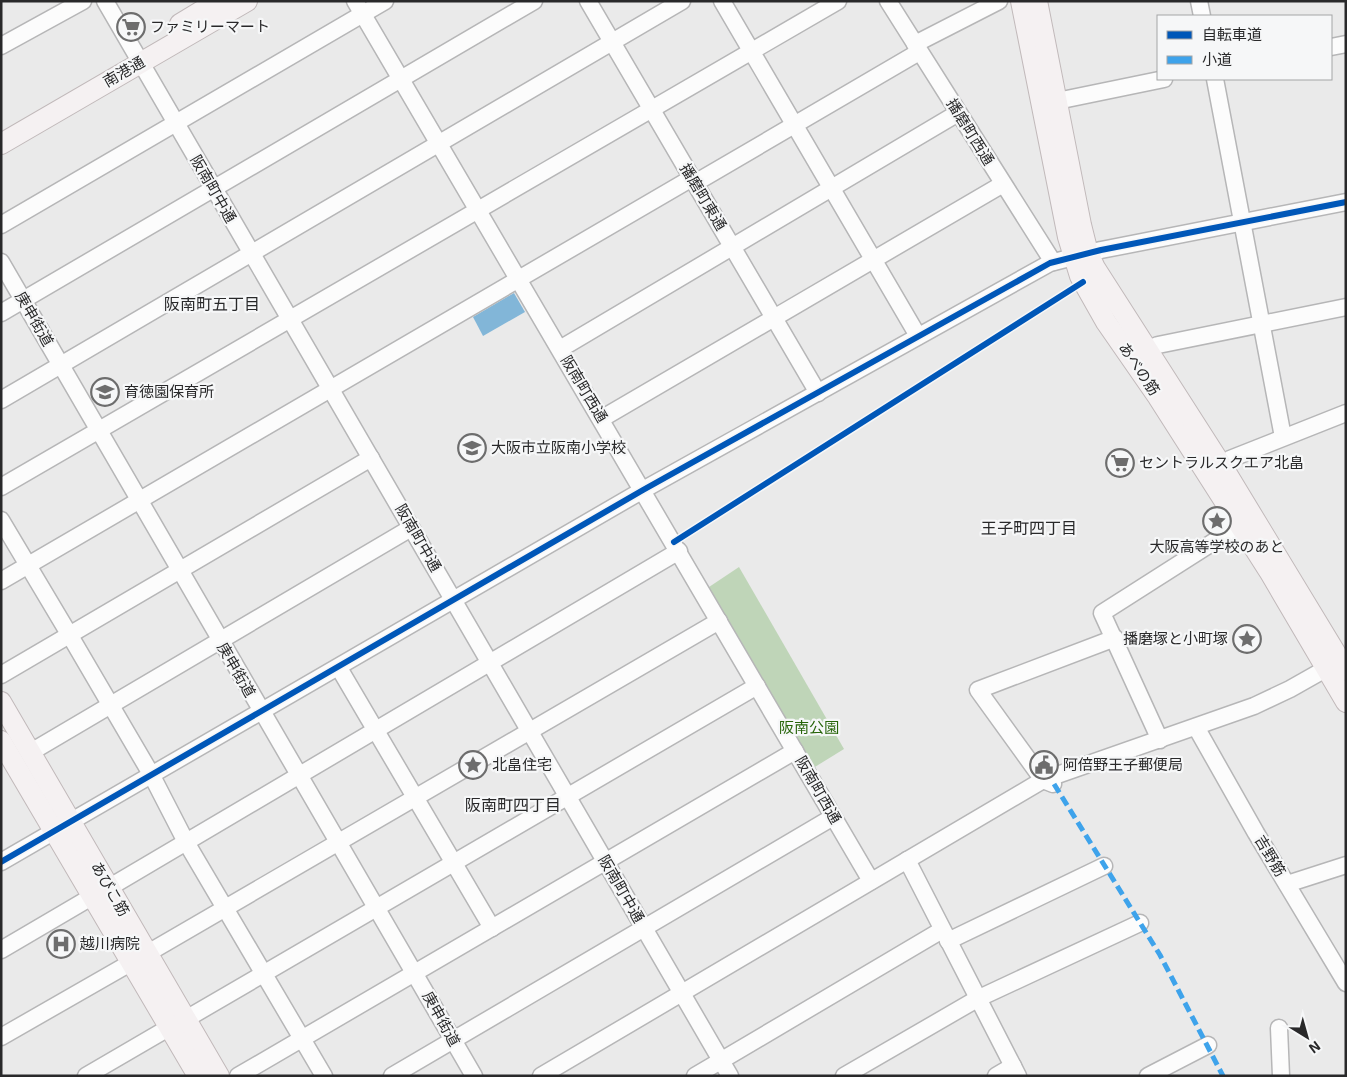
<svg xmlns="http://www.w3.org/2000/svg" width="1347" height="1077" font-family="'Exo 2','Noto Sans JP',sans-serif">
<rect width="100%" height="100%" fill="#eaeaea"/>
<path fill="#bfd5b8" d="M 739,567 L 844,749 L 810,770 L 706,589 Z"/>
<path fill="#82b6d8" d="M 514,293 L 525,312 L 483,336 L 473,317 Z"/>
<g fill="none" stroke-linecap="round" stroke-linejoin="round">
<defs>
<g id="minor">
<path d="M 105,1 L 730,1076"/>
<path d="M 355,1 L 871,881"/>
<path d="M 588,1 L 818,393"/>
<path d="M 722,1 L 918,336"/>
<path d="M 888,1 L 1053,262"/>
<path d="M 1199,1 L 1202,16"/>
<path d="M 915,44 L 999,1"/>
<path d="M 1,46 L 83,1"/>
<path d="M 1331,47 L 1346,44"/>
<path d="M 1215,79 L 1283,437"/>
<path d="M 1057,101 L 1164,79"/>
<path d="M 695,183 L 919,52"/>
<path d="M 1,225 L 385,1"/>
<path d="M 1,262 L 474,1076"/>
<path d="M 1,313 L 534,1"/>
<path d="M 560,349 L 958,113"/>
<path d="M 1146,350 L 1158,345 L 1346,307"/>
<path d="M 1,400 L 682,1"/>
<path d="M 601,419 L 1003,184"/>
<path d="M 1211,472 L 1230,459 L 1346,413"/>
<path d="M 1,487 L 838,1"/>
<path d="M 1,520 L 69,634 L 151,774 L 186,842 L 324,1076"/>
<path d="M 1,581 L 692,178"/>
<path d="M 339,668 L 492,928"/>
<path d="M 1,675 L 371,458"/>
<path d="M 1196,727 L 1256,833 L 1346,983"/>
<path d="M 1160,740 L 1102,613 L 1240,525"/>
<path d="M 31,752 L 411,528"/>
<path d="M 1053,784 L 1043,780 L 978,690 L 1115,638"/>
<path d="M 907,860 L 1018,1076"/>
<path d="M 1,862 L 643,490 L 1050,263 L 1101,250 L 1346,202"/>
<path d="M 1287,884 L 1346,865"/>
<path d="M 110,887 L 679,551"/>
<path d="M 948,941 L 1104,866"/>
<path d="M 1,950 L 93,896"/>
<path d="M 148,953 L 719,621"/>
<path d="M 186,1019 L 757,686"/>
<path d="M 1279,1028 L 1281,1076"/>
<path d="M 1,1037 L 132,962"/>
<path d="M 86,1076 L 170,1027"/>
<path d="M 238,1076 L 795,751"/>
<path d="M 392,1076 L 833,817"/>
<path d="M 541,1076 L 1043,780 L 1254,706 L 1290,689 L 1336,663"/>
<path d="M 695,1076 L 942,930"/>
<path d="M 844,1076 L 977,999 L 1140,923"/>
<path d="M 996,1076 L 1013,1066"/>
<path d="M 1148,1076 L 1208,1045"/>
</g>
<g id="major">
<path d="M 1021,1 L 1068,237 L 1080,276 L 1106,322 L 1158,397 L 1269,571 L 1346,702"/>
<path d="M 1037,1 L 1081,225 L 1088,253 L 1095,268 L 1227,474 L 1346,670"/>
<path d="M 180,24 L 218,1"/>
<path d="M 1,144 L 247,1"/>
<path d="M 1,702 L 219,1076"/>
<path d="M 1,741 L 198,1076"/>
</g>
</defs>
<use href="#minor" stroke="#b6b6b7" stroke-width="19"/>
<use href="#major" stroke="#c1b9ba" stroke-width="22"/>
<use href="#minor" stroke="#fcfcfc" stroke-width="16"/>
<use href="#major" stroke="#f5f1f2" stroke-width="20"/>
<path stroke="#3ea3eb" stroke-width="5" stroke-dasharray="10 5" stroke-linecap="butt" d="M 1054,784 L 1160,955 L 1223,1076"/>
<defs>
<g id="cycleway">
<path d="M 674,542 L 1083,282"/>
<path d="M 1,862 L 643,490 L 1050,263 L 1101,250 L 1346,202"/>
</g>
</defs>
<use href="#cycleway" stroke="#f6f7f8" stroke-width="9"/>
<use href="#cycleway" stroke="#0057b8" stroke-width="6"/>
</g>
<defs>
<symbol id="supermarket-ring" viewBox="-11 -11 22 22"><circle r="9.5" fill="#f6f7f8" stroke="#6d6d6d" stroke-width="1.5"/><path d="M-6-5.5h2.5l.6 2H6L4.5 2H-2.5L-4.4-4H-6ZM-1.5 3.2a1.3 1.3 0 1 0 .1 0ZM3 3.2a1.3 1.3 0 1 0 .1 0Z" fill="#6d6d6d"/></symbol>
<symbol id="school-ring" viewBox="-11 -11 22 22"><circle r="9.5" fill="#f6f7f8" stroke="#6d6d6d" stroke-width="1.5"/><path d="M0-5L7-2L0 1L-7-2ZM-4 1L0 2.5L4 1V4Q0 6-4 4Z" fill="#6d6d6d"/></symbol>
<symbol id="sight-ring" viewBox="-11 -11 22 22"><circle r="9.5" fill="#f6f7f8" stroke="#6d6d6d" stroke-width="1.5"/><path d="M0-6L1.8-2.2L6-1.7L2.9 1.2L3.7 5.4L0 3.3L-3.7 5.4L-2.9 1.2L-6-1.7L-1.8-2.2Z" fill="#6d6d6d"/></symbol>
<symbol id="civic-ring" viewBox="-11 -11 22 22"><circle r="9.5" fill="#f6f7f8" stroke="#6d6d6d" stroke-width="1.5"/><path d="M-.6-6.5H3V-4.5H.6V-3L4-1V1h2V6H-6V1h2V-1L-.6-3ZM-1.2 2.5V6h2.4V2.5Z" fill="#6d6d6d"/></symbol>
<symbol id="hospital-ring" viewBox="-11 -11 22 22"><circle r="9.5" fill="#f6f7f8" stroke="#6d6d6d" stroke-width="1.5"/><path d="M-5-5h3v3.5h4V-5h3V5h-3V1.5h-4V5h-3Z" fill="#6d6d6d"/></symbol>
</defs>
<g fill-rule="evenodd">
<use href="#supermarket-ring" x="115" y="11" width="32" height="32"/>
<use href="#school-ring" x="89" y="376" width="32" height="32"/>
<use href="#school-ring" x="456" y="432" width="32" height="32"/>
<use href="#supermarket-ring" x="1104" y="447" width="32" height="32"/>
<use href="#sight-ring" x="1201" y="505" width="32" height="32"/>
<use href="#sight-ring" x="1231" y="623" width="32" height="32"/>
<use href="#sight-ring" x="457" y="749" width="32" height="32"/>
<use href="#civic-ring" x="1028" y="749" width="32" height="32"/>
<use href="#hospital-ring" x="45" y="928" width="32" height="32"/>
</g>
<g text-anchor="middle" stroke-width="4.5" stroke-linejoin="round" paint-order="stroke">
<g font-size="15" fill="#29292a" stroke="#f6f7f8" text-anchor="start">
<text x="150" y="32">ファミリーマート</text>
<text x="124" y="397">育徳園保育所</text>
<text x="491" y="453">大阪市立阪南小学校</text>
<text x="1139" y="468">セントラルスクエア北畠</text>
<text x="1217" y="552" text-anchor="middle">大阪高等学校のあと</text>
<text x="1228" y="644" text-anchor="end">播磨塚と小町塚</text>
<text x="492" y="770">北畠住宅</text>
<text x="1063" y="770">阿倍野王子郵便局</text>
<text x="80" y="949">越川病院</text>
</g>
<g font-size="15" fill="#29292a" stroke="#f6f7f8">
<text transform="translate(124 72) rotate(-30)" y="5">南港通</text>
<text transform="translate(970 132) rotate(58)" y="5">播磨町西通</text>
<text transform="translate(213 189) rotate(60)" y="5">阪南町中通</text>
<text transform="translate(703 197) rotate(59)" y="5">播磨町東通</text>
<text transform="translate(34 319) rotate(60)" y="5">庚申街道</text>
<text transform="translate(1139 369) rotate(56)" y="5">あべの筋</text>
<text transform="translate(584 389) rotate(59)" y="5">阪南町西通</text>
<text transform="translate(418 538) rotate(60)" y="5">阪南町中通</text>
<text transform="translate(236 670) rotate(60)" y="5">庚申街道</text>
<text transform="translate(818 790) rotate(60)" y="5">阪南町西通</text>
<text transform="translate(1270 856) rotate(59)" y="5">吉野筋</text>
<text transform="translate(110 889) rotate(60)" y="5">あびこ筋</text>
<text transform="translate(621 889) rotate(60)" y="5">阪南町中通</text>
<text transform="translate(441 1019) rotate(61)" y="5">庚申街道</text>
</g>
<g font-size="15" fill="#28650a" stroke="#f6f7f8">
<text x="809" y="733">阪南公園</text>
</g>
<g font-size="16" fill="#29292a" stroke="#f6f7f8">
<text x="212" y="310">阪南町五丁目</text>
<text x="1029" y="534">王子町四丁目</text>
<text x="513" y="811">阪南町四丁目</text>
</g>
</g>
<rect width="1347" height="1077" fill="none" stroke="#29292a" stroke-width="5"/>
<rect x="1157" y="15" width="175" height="65" fill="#f6f7f8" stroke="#a4a5a6"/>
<rect x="1167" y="31" width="25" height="8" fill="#0057b8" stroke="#a4a5a6"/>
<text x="1202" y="40" font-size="15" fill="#29292a">自転車道</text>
<rect x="1167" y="56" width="25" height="8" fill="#3ea3eb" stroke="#a4a5a6"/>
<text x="1202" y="65" font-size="15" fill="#29292a">小道</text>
<g transform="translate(1307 1037) rotate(143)" stroke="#f6f7f8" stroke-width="4" paint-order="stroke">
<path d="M0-4L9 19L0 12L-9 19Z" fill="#29292a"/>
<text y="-8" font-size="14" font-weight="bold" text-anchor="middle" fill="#29292a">N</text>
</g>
</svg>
